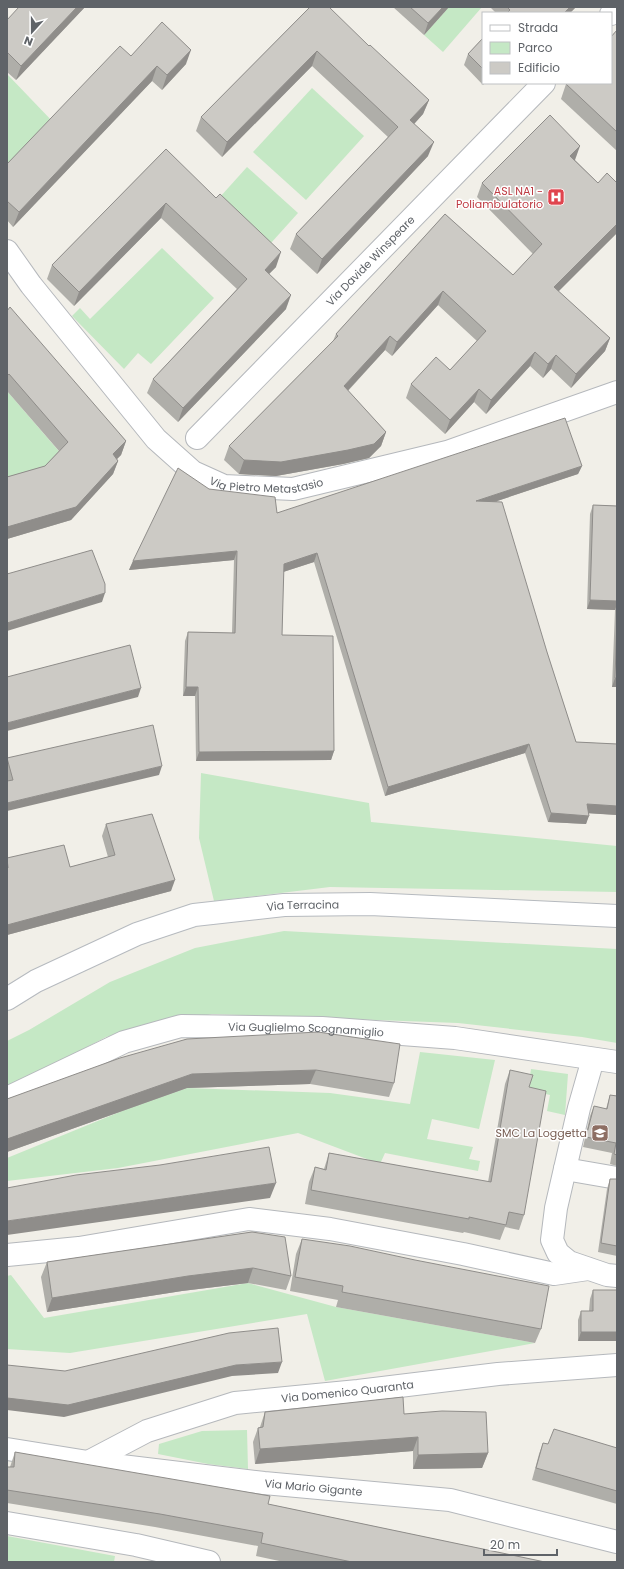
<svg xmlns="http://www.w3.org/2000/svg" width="624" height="1569" font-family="Poppins,sans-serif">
<rect width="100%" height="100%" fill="#f1efe8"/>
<g fill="#c5e8c5">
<path d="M 449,7 L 482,7 L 443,52 L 424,35 Z"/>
<path d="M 7,74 L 54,123 L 7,173 Z"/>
<path d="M 312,88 L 364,136 L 306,200 L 253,152 Z"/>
<path d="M 247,167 L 298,213 L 271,243 L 220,197 Z"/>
<path d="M 162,248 L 214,298 L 151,364 L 138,353 L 124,369 L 72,316 L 80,308 L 90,319 Z"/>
<path d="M 7,391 L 63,456 L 7,489 Z"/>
<path d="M 201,773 L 369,803 L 371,822 L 617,846 L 617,892 L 330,887 L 214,901 L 199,838 Z"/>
<path d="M 284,931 L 617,949 L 617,1043 L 582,1037 L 458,1023 L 212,1014 L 106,1037 L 7,1089 L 7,1041 L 29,1030 L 110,982 L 195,948 Z"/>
<path d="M 420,1052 L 495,1060 L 479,1129 L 432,1119 L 427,1139 L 473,1147 L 469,1159 L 480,1161 L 478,1171 L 385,1153 L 380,1164 L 298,1133 L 118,1168 L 7,1181 L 7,1158 L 127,1109 L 187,1088 L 330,1093 L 410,1104 Z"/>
<path d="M 531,1069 L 568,1074 L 565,1115 L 547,1111 L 550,1095 L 528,1090 Z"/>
<path d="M 11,1275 L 44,1318 L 248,1283 L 336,1307 L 535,1343 L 325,1381 L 307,1314 L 70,1353 L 7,1349 L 7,1276 Z"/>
<path d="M 247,1430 L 248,1469 L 208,1464 L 158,1454 L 159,1444 L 202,1431 Z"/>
<path d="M 7,1536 L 115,1556 L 114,1562 L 7,1562 Z"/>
</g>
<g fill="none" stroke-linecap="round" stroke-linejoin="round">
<defs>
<g id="minor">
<path d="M 611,14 L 617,7"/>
<path id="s1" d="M 7,251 L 31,285 L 156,439 L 193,472 L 224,486 L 293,489 L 447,452 L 617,392"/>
<path id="s2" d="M 197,438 L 544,83"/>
<path d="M 593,1059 L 579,1108 L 556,1208 L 552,1240 L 558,1253 L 569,1262 L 607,1275 L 617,1276"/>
<path id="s3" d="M 7,1098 L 124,1042 L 181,1026 L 322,1028 L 455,1038 L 617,1062"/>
<path d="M 565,1169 L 617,1178"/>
<path d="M 7,1255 L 79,1248 L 249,1219 L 330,1229 L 463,1254 L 554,1274 L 588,1269"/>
<path id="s4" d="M 7,1449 L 88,1462 L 264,1483 L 450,1500 L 617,1542"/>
<path id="s5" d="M 88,1462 L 147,1431 L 235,1403 L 358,1391 L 498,1374 L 617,1365"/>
<path d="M 7,1523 L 136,1545 L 209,1562"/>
</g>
<g id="secondary">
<path id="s6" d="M 7,999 L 36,981 L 137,934 L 194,915 L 284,905 L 370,904 L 617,916"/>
</g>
</defs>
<use href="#minor" stroke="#b5b8bc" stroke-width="24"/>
<use href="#secondary" stroke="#b6babf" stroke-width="24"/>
<use href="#minor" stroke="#fff" stroke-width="22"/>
<use href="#secondary" stroke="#fff" stroke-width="22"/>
</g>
<g fill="#afaea9">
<path d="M 85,7 L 16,80 L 7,72 L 7,20 Z"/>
<path d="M 310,7 L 369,46 L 429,100 L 423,114 L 414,124 L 428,156 L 317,274 L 290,249 L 296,234 L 388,137 L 312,66 L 222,157 L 196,131 L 201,117 Z"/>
<path d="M 393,7 L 449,7 L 424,35 Z"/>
<path d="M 490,7 L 576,7 L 570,13 L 496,13 Z"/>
<path d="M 617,30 L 617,151 L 561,99 L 566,84 Z"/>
<path d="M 483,38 L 483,83 L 485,83 L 483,85 L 464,65 L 468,54 Z"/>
<path d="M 131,56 L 186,64 L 162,90 L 152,81 L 13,227 L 7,220 L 7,164 Z"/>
<path d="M 166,149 L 276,267 L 269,274 L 286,309 L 178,422 L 147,393 L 153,379 L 237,289 L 161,218 L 74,306 L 47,279 L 52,265 Z"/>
<path d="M 575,160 L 598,183 L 617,183 L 617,233 L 558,291 L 610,338 L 605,351 L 571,388 L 551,369 L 543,378 L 530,366 L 486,414 L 474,402 L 445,434 L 406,398 L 411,384 L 450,370 L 477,341 L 438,305 L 392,356 L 385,350 L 348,391 L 386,432 L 381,446 L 369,458 L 343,464 L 276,476 L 239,474 L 224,460 L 229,446 L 333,341 L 336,334 L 445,214 L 513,275 L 533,254 L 477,197 L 482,183 Z"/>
<path d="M 7,311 L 126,441 L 121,455 L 117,459 L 118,461 L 113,474 L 71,520 L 7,539 L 7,477 L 45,466 L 59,451 L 7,391 Z"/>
<path d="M 582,466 L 578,474 L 497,501 L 576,742 L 617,744 L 617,815 L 589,813 L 586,824 L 548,822 L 525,753 L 385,796 L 314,562 L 283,572 L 282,635 L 334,751 L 331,760 L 196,761 L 195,696 L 183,696 L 185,641 L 188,632 L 232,633 L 234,560 L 129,570 L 133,561 L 209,489 L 277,513 Z"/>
<path d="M 593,505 L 617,506 L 617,687 L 612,687 L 615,610 L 587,609 L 590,514 Z"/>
<path d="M 7,758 L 159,775 L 7,781 Z"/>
<path d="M 106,824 L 171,891 L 7,935 L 7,858 L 70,867 L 108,857 L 102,836 Z"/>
<path d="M 187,1039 L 394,1083 L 389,1097 L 310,1084 L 187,1088 L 7,1152 L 7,1099 Z"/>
<path d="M 510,1070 L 529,1087 L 524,1215 L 519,1230 L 505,1227 L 500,1240 L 464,1232 L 463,1233 L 305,1204 L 309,1182 L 315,1167 L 324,1169 L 329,1153 L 488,1182 L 505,1084 Z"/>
<path d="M 610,1095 L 617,1096 L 617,1166 L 610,1164 L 612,1153 L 583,1147 L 590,1116 L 594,1106 L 606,1109 Z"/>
<path d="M 610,1179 L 617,1179 L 617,1256 L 598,1252 L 607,1189 Z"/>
<path d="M 252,1232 L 291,1276 L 286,1290 L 248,1283 L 182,1291 L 47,1312 L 41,1277 L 47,1262 Z"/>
<path d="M 302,1239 L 541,1329 L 535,1343 L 336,1307 L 338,1300 L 290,1291 L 296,1254 Z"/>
<path d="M 593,1290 L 617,1290 L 617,1341 L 578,1341 L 578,1320 L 581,1311 L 589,1311 L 590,1299 Z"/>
<path d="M 265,1412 L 404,1414 L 488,1453 L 482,1468 L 413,1469 L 413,1451 L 255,1464 L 253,1442 L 258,1428 L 260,1427 Z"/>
<path d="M 543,1443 L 548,1444 L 617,1448 L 617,1504 L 532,1480 L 539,1454 Z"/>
<path d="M 15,1452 L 268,1504 L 545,1562 L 284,1562 L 256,1556 L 258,1546 L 155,1527 L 7,1503 L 7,1467 L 10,1467 Z"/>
</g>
<g fill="#8f8d8a">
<path d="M 77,7 L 85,7 L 16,80 L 21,66 Z"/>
<path d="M 443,7 L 449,7 L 424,35 L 428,23 Z"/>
<path d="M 570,7 L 576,7 L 570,13 L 564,13 Z"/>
<path d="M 191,50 L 186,64 L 162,90 L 167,75 Z"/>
<path d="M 317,51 L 312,66 L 222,157 L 227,142 Z"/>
<path d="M 157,66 L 152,81 L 13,227 L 19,212 Z"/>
<path d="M 429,100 L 423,114 L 405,134 L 410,120 Z"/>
<path d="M 434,142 L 428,156 L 317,274 L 322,259 Z"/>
<path d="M 580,146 L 575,160 L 565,169 L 570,156 Z"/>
<path d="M 166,203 L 161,218 L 74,306 L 79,292 Z"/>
<path d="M 617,224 L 617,233 L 549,301 L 554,287 Z"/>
<path d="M 281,252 L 276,267 L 259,284 L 265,270 Z"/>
<path d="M 443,291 L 438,305 L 392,356 L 397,342 Z"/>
<path d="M 291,295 L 286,309 L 178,422 L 183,408 Z"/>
<path d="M 390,336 L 385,350 L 339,400 L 344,386 Z"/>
<path d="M 610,338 L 605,351 L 571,388 L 576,374 Z"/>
<path d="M 535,352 L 530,366 L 486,414 L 491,400 Z"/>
<path d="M 556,355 L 551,369 L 543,378 L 548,364 Z"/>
<path d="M 479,389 L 474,402 L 445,434 L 450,420 Z"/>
<path d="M 386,432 L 381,446 L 369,458 L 343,464 L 276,476 L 239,474 L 244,460 Z"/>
<path d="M 126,441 L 121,455 L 108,468 L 113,454 Z"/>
<path d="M 118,461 L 113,474 L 71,520 L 7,539 L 7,527 Z"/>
<path d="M 582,466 L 578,474 L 473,509 L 476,501 Z"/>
<path d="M 237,551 L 234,560 L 129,570 L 133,561 Z"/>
<path d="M 317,553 L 314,562 L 280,573 L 284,564 Z"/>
<path d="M 105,593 L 102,602 L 7,631 L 7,623 Z"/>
<path d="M 590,600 L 617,601 L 617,604 L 615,610 L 587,609 Z"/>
<path d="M 615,678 L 617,678 L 617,687 L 612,687 Z"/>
<path d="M 186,687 L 198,687 L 195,696 L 183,696 Z"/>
<path d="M 141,688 L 138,697 L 7,731 L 7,723 Z"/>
<path d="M 529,744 L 525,753 L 385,796 L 388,787 Z"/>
<path d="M 334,751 L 331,760 L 196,761 L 199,752 Z"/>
<path d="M 162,766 L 159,775 L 7,811 L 7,803 Z"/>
<path d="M 587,804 L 617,806 L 617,815 L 584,813 Z"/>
<path d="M 551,813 L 589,816 L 586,824 L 548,822 Z"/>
<path d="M 175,880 L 171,891 L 7,935 L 7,925 Z"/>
<path d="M 316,1070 L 310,1084 L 187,1088 L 7,1152 L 7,1139 L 192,1074 Z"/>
<path d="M 276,1183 L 270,1198 L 7,1235 L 7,1221 Z"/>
<path d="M 253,1268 L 248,1283 L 182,1291 L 47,1312 L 52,1298 L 188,1276 Z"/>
<path d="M 581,1332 L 617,1332 L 617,1341 L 578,1341 Z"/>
<path d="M 282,1362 L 278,1373 L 232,1376 L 64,1417 L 7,1410 L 7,1398 L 236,1365 Z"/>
<path d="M 418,1437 L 413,1451 L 255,1464 L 260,1449 Z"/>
<path d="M 488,1453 L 482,1468 L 413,1469 L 418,1455 Z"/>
</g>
<g fill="#cccac5" stroke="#8f8d8a">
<path d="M 19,7 L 77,7 L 21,66 L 7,52 L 7,20 Z"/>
<path d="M 310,7 L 329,7 L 369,46 L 370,45 L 429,100 L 410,120 L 434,142 L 322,259 L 296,234 L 398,127 L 317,51 L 227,142 L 201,117 Z"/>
<path d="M 410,7 L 443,7 L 428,23 Z"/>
<path d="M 507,7 L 570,7 L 564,13 L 507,13 L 510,10 Z"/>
<path d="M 162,22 L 191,50 L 167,75 L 157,66 L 19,212 L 7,201 L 7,164 L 120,46 L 131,56 Z"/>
<path d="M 617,30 L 617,132 L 566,84 L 568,83 L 611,83 L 611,37 Z"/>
<path d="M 483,38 L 483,69 L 468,54 Z"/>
<path d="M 550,115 L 580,146 L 570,156 L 598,183 L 607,173 L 617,183 L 617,224 L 554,287 L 610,338 L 576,374 L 556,355 L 548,364 L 535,352 L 491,400 L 479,389 L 450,420 L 411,384 L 436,357 L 450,370 L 486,331 L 443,291 L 397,342 L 390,336 L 344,386 L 386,432 L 374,444 L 348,450 L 281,462 L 244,460 L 229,446 L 338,336 L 336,334 L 445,214 L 513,275 L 542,244 L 482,183 Z"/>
<path d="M 166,149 L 216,198 L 220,194 L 281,252 L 265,270 L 291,295 L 183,408 L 153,379 L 247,279 L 166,203 L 79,292 L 52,265 Z"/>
<path d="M 10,307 L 126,441 L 113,454 L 118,461 L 76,507 L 7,527 L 7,477 L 45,466 L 68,442 L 9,374 L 7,376 L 7,311 Z"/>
<path d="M 565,418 L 582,466 L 476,501 L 502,502 L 547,652 L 576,742 L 617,744 L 617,806 L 587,804 L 589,816 L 551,813 L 529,744 L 388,787 L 317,553 L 284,564 L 282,635 L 333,636 L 334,751 L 199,752 L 198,687 L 186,687 L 188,632 L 235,633 L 237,551 L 133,561 L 178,468 L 209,489 L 275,497 L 277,513 Z"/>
<path d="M 593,505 L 617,506 L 617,601 L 590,600 Z"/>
<path d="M 92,550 L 105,584 L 105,593 L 7,623 L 7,574 Z"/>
<path d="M 617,620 L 617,678 L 615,678 Z"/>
<path d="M 130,645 L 141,688 L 7,723 L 7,677 Z"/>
<path d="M 153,725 L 162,766 L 7,803 L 7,781 L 13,780 L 7,758 Z"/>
<path d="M 152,814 L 175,880 L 7,925 L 7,868 L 8,868 L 7,858 L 64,845 L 70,867 L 115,855 L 106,824 Z"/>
<path d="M 318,1032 L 400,1044 L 394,1083 L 316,1070 L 192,1074 L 7,1139 L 7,1099 L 120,1058 L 187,1039 Z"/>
<path d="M 510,1070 L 533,1075 L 529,1087 L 546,1091 L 524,1215 L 509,1212 L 506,1225 L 469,1217 L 469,1219 L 311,1190 L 315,1167 L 326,1170 L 329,1153 L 491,1182 Z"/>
<path d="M 610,1095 L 617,1096 L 617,1155 L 614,1154 L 616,1143 L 586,1137 L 594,1106 L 607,1109 Z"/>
<path d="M 269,1147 L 276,1183 L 7,1221 L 7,1188 L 76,1175 L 160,1165 Z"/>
<path d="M 610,1179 L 617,1179 L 617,1246 L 601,1243 Z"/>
<path d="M 252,1232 L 285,1237 L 291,1276 L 253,1268 L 188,1276 L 52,1298 L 47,1262 Z"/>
<path d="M 302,1239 L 350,1246 L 415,1260 L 549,1286 L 541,1329 L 342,1292 L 343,1286 L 295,1277 Z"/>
<path d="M 593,1290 L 617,1290 L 617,1332 L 581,1332 L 581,1311 L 593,1311 Z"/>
<path d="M 278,1328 L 282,1362 L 236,1365 L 68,1405 L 7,1398 L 7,1365 L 65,1371 L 229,1333 Z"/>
<path d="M 403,1397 L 404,1414 L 442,1411 L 486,1412 L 488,1453 L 418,1455 L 418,1437 L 260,1449 L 258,1428 L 263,1427 L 265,1412 Z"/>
<path d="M 554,1429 L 617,1448 L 617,1491 L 536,1468 L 543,1443 L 548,1444 Z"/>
<path d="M 15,1452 L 270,1496 L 268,1504 L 545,1562 L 352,1562 L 261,1543 L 263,1533 L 160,1514 L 7,1490 L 7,1467 L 14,1467 Z"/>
</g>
<defs>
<symbol id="hospital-square" viewBox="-11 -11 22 22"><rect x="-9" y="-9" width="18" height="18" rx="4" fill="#e0444e" stroke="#fff"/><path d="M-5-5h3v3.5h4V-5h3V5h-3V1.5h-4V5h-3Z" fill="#fff"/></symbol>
<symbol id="school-square" viewBox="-11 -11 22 22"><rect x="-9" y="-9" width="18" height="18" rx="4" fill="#8d6e63" stroke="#fff"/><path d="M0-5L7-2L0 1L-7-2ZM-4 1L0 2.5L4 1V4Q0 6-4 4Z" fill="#fff"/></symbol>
</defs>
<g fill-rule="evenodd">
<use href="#hospital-square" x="546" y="187" width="20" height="20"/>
<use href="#school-square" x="590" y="1123" width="20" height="20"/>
</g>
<g text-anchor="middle" stroke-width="3" stroke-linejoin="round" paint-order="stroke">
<g font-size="11" fill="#be3a42" stroke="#fff" text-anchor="end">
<text x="543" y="195">ASL NA1 -<tspan x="543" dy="13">Poliambulatorio</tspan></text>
</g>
<g font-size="11" fill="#5f6368" stroke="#fff">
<text dy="4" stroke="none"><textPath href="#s2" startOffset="248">Via Davide Winspeare</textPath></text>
<text dy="4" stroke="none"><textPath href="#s1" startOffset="366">Via Pietro Metastasio</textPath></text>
<text dy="4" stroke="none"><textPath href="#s6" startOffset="315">Via Terracina</textPath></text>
<text dy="4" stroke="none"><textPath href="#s3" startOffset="314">Via Guglielmo Scognamiglio</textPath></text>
<text dy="4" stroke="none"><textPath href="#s5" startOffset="272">Via Domenico Quaranta</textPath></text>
<text dy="4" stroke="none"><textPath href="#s4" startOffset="309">Via Mario Gigante</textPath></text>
</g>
<g font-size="11" fill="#785e54" stroke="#fff" text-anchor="end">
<text x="587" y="1137">SMC La Loggetta</text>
</g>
</g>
<rect width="624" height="1569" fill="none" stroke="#5f6368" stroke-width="16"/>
<rect x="482" y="12" width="130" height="72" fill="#ffffff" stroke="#bfc1c3"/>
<rect x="490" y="25" width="20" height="6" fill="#ffffff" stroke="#bfc1c3"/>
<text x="518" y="32" font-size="12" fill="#5f6368">Strada</text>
<rect x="490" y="42" width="20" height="12" fill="#c5e8c5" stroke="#bfc1c3"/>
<text x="518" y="52" font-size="12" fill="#5f6368">Parco</text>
<rect x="490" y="62" width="20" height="12" fill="#cccac5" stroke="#bfc1c3"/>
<text x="518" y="72" font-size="12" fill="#5f6368">Edificio</text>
<g transform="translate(32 32) rotate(201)" stroke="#ffffff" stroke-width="3" paint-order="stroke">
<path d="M0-3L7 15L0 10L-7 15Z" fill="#5f6368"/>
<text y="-6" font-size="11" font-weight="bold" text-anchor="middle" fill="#5f6368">N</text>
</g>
<path d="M484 1549v6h73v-6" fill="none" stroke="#5f6368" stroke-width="2"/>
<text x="490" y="1549" font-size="12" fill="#5f6368" stroke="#ffffff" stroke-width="3" paint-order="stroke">20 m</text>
</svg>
